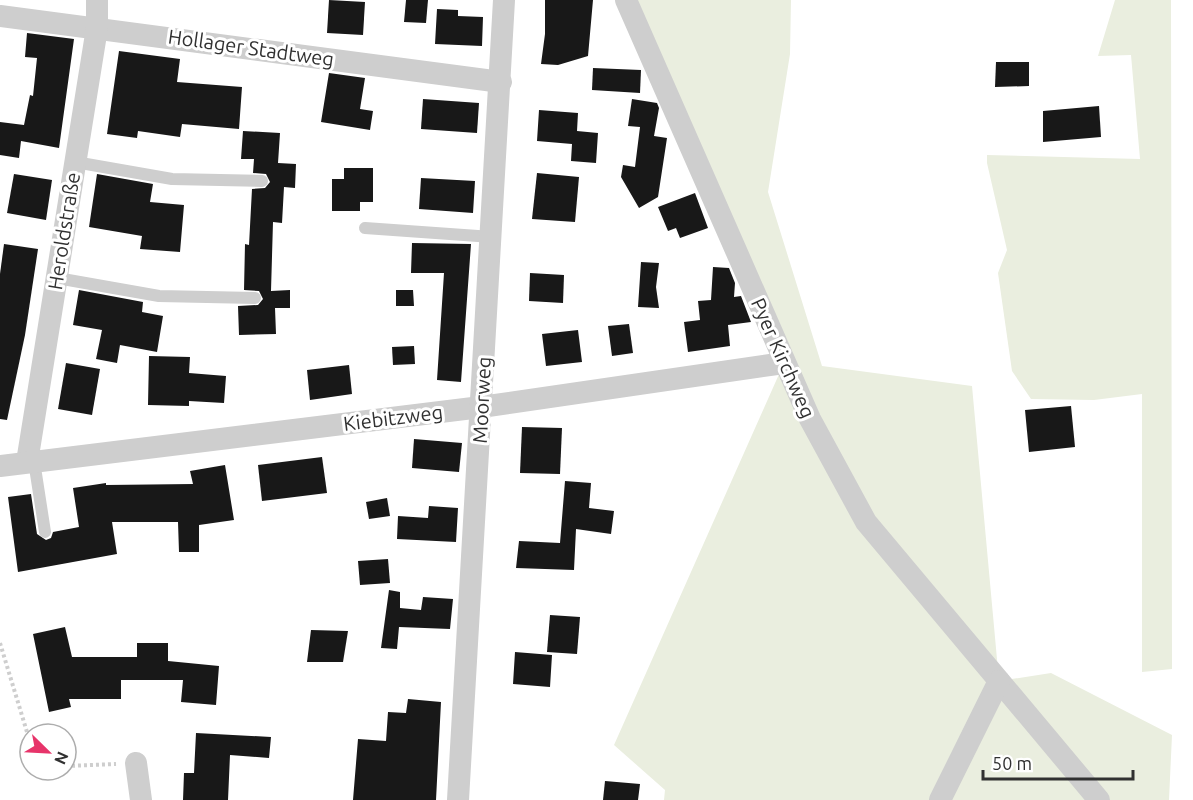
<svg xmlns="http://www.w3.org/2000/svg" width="1193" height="800" font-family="Ubuntu,sans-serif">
<rect width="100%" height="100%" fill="#fff"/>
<g fill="#eaeedf">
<path d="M 626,0 L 791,0 L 790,54 L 768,192 L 822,366 L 972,386 L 999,681 L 1051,673 L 1172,735 L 1169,800 L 664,800 L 665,790 L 614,745 L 784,363 Z"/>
<path d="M 1115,0 L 1171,0 L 1172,669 L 1142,672 L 1142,394 L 1094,400 L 1031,399 L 1012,371 L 998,273 L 1007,250 L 987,163 L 987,155 L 1140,159 L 1131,55 L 1098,56 Z"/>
</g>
<g fill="#181818">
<path d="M 329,0 L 365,2 L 363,35 L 327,33 Z"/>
<path d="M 406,0 L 428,0 L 426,23 L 404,22 Z"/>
<path d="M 545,0 L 593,0 L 588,56 L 558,65 L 541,64 L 545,34 Z"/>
<path d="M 437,9 L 458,10 L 458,16 L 483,17 L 482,46 L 435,44 Z"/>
<path d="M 27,33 L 74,39 L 59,148 L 21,141 L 19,158 L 0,155 L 0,122 L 24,125 L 30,95 L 33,96 L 37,58 L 25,57 Z"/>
<path d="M 119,51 L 180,59 L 177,82 L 242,87 L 239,129 L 182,124 L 180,137 L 138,131 L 137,138 L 107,134 Z"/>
<path d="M 996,62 L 1029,62 L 1029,86 L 995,87 Z"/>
<path d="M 593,68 L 641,70 L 640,93 L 592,90 Z"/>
<path d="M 329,73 L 365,78 L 360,109 L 373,111 L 370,130 L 321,122 Z"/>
<path d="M 423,99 L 479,103 L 477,133 L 421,129 Z"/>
<path d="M 632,99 L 657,103 L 659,108 L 654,136 L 667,138 L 658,197 L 639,208 L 621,177 L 623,165 L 635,167 L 640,127 L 628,126 Z"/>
<path d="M 1099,106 L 1101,137 L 1043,142 L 1043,111 Z"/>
<path d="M 539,110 L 578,113 L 577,131 L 598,133 L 596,163 L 571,161 L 572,144 L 537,141 Z"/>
<path d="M 243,131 L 280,133 L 278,163 L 296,164 L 295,188 L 284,187 L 282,223 L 273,222 L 271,291 L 290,290 L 290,308 L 275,308 L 276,334 L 239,335 L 238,306 L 258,305 L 263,299 L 259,291 L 244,290 L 245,244 L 249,245 L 252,189 L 265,188 L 270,182 L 266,174 L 253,173 L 254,159 L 241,159 Z"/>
<path d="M 344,168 L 373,168 L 373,202 L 360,202 L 360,211 L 332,211 L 332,179 L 344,179 Z"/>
<path d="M 537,173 L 579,177 L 575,222 L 532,219 Z"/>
<path d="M 14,174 L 52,180 L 46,220 L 7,213 Z"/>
<path d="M 97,174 L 153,184 L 150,202 L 184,205 L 180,252 L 140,249 L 142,236 L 89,227 Z"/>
<path d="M 421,178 L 475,181 L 473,213 L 419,209 Z"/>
<path d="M 695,193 L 708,228 L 680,238 L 676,228 L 668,231 L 658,207 Z"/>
<path d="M 412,243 L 471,244 L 461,382 L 437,380 L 444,273 L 411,273 Z"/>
<path d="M 4,244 L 38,249 L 25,335 L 7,420 L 0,419 L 0,274 Z"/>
<path d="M 641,262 L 659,263 L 656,287 L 659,308 L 638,307 Z"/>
<path d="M 713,267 L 729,268 L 735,283 L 734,297 L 741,296 L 751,322 L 728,325 L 730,346 L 688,352 L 684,322 L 700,320 L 698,301 L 711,300 Z"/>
<path d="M 530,273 L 564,275 L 563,303 L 529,301 Z"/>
<path d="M 79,290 L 143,302 L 142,312 L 163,316 L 157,352 L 120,345 L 117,363 L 96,359 L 102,330 L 73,325 Z"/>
<path d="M 396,290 L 413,290 L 414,306 L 396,306 Z"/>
<path d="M 629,324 L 633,353 L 612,356 L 608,326 Z"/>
<path d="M 578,330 L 582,362 L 546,366 L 542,334 Z"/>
<path d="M 414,346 L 415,364 L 393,365 L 392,347 Z"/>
<path d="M 149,356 L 190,357 L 189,373 L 226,376 L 224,403 L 189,401 L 189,406 L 148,405 Z"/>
<path d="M 66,363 L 100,369 L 92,415 L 58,409 Z"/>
<path d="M 349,365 L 352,394 L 310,400 L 307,370 Z"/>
<path d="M 1071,406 L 1075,447 L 1029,452 L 1025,410 Z"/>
<path d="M 522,427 L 562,428 L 560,474 L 520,473 Z"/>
<path d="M 414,439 L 462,443 L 459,472 L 412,468 Z"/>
<path d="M 322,457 L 327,493 L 262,501 L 258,465 Z"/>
<path d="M 225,465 L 234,520 L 199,525 L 199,552 L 179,552 L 178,522 L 112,522 L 117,554 L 18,572 L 8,497 L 31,494 L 37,534 L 46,540 L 51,538 L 53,532 L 79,527 L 73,488 L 106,483 L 106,485 L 193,484 L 190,471 Z"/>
<path d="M 565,481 L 591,483 L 589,508 L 614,511 L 611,534 L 576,529 L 574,570 L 516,568 L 519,541 L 560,543 Z"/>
<path d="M 387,498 L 390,516 L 369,519 L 366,502 Z"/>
<path d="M 429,506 L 458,508 L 456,542 L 397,539 L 398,516 L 428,518 Z"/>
<path d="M 388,559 L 390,583 L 360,585 L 358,561 Z"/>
<path d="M 389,590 L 400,592 L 400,608 L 421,610 L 423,597 L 453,599 L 450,629 L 399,627 L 397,649 L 381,648 Z"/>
<path d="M 550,615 L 580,617 L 577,654 L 547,652 Z"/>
<path d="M 65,627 L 72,657 L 137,657 L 137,643 L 168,643 L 168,661 L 219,666 L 216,705 L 181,702 L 183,680 L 121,680 L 121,699 L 69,699 L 71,707 L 49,712 L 33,634 Z"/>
<path d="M 311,630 L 348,631 L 343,662 L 307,662 Z"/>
<path d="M 515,652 L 552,655 L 550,687 L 513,684 Z"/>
<path d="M 408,699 L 441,702 L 436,800 L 353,800 L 358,739 L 386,741 L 388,712 L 406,713 Z"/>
<path d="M 196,733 L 271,737 L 269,758 L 230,755 L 228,800 L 183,800 L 184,773 L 194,773 Z"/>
<path d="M 605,781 L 640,784 L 638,800 L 603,800 Z"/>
</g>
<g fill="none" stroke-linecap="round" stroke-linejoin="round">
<g stroke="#cecece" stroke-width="4" stroke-dasharray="3 3" stroke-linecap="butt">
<path d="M 0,643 L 30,742"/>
<path d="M 66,766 L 116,764"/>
</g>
<g stroke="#cecece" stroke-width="12">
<path d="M 75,162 L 172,179 L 262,181"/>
<path d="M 365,228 L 492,237"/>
<path d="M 57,278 L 159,296 L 255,298"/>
<path d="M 34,461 L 45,532"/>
</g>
<g stroke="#cecece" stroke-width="22">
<path d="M 626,0 L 810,419 L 866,522 L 1099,800"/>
<path d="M 0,16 L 501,82"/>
<path d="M 27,462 L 97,28 L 97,0"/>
<path d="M 0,466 L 481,407 L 784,363"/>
<path d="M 136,763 L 141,800"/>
<path d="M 458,800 L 504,0"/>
<path d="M 940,800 L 999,681"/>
</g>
</g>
<g text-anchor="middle" stroke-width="6" stroke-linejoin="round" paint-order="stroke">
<g font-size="20" fill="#313131" stroke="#fff">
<text transform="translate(251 48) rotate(8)" y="7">Hollager Stadtweg</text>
<text transform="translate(64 231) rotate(-81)" y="7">Heroldstraße</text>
<text transform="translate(783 358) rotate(66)" y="7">Pyer Kirchweg</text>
<text transform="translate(482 400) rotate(-87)" y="7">Moorweg</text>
<text transform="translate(393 418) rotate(-7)" y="7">Kiebitzweg</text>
</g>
</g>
<g transform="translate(48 752) rotate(114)"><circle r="28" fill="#ffffff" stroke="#adadad" stroke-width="1.5"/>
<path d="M0-4.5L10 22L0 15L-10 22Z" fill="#e7346a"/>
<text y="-9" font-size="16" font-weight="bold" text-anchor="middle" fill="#313131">N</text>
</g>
<path d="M983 770v9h150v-9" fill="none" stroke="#313131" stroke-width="3"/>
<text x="992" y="770" font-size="18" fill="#313131" stroke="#ffffff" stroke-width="4.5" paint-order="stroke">50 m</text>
</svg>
